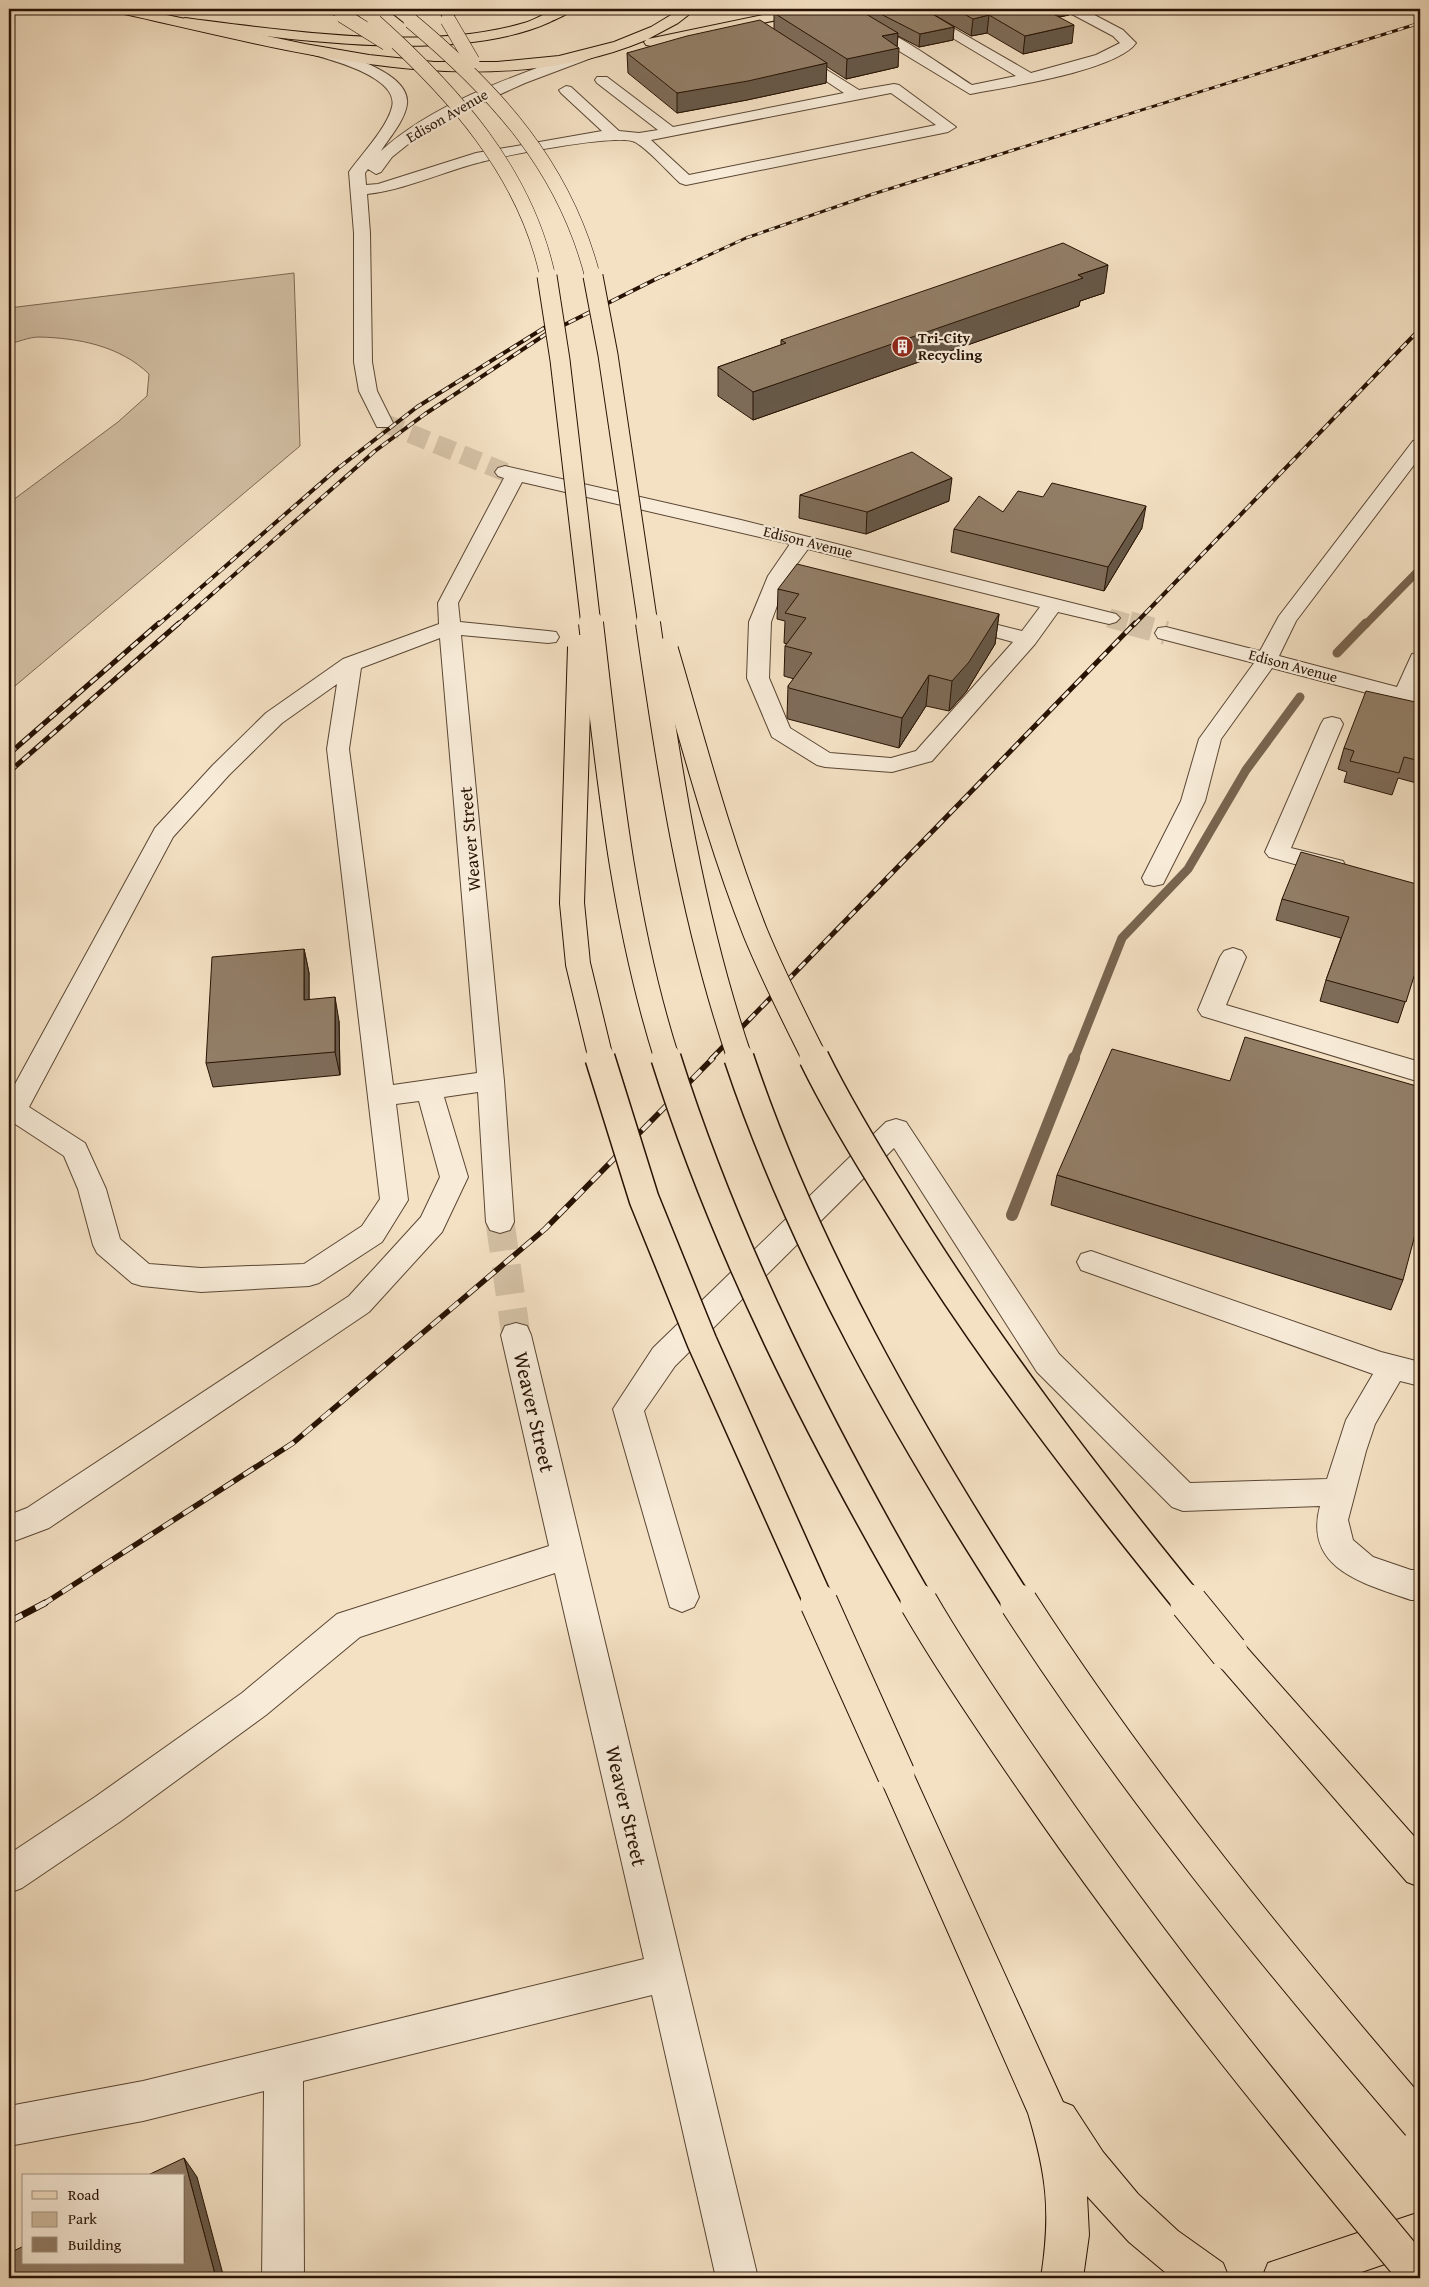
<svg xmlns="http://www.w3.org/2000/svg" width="1429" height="2287" font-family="'Gentium Book Plus',serif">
<rect width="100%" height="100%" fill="#f4e1c4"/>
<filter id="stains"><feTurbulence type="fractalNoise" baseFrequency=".004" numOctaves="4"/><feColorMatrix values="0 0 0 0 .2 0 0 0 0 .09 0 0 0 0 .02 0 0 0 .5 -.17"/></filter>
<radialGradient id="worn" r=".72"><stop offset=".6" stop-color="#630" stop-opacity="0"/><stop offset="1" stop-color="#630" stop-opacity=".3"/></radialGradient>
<path fill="#d1bea3" stroke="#7c6853" d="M 294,273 L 300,446 L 9,691 L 9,503 L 118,422 L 147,396 L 149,374 C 120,346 79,338 39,337 C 29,337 18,342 9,344 L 9,308 Z"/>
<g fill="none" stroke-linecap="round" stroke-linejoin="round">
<path stroke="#78644f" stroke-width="8" d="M 1365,625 L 1420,569"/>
<g stroke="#78644f" stroke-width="9">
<path d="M 1337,653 L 1366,623"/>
<path d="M 1074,1059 L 1122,938 L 1188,869 L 1246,770 L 1300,697"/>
</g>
<path stroke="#78644f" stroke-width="12" d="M 1012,1215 L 1074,1058"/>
<g stroke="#d5c2a7" stroke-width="19" stroke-dasharray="19 9" stroke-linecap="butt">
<path d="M 384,423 L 505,472"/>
<path d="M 1109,618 L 1134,625"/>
</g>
<path stroke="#d5c2a7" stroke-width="24" stroke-dasharray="24 12" stroke-linecap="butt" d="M 1129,623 L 1166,633"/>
<path stroke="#d5c2a7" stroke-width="29" stroke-dasharray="29 15" stroke-linecap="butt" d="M 500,1222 L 516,1335"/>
<defs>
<g id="minor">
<path d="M 817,9 C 863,6 933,60 972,85 L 1016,76 L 904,9 L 920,9 L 1031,73 L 1096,55 L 1120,43 L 1113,36 L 1068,12 L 1066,9 L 1083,9 L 1123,30 L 1136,43 C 1116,71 1006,87 970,94 L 861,28 L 819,12 Z"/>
<path d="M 308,45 C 333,51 411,70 407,104 C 405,120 390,137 381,151 C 435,102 517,75 584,51 L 594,51 L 596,54 L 594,57 L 525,83 L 459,113 L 407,145 L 392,157 L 381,172 L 376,174 L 368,169 L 365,173 L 366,185 L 378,184 L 476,153 L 602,131 L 561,93 L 559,90 L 566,86 L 571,87 L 619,131 L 639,133 L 658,130 L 597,83 L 595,80 L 597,77 L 607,77 L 673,127 L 844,93 L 790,57 L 788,54 L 790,51 L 795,50 L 859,90 L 894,84 L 899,85 L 956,127 L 948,132 L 686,185 L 680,183 C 667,171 650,151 635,142 C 618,133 501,156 477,163 C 440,173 404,190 367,194 L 370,233 L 372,362 L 377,391 L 393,423 L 391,427 L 377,427 L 359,391 L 354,362 L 354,233 L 349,172 C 361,155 387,128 392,107 C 400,76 325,58 303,52 L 301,49 L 303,46 ZM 891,93 L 936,125 L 689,175 L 651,140 Z"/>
<path d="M 1420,439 L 1420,457 L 1296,621 L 1279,656 L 1397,687 L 1412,654 L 1420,653 L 1420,684 L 1417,692 L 1420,693 L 1420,707 L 1272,668 L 1221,739 L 1205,801 L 1166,878 L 1163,884 L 1154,886 L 1145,884 L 1142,878 L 1181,801 L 1199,739 L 1254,663 L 1158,638 L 1155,633 L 1158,628 L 1166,627 L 1260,651 L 1279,616 L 1413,441 Z"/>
<path d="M 505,466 L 741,520 L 1116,614 L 1120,618 L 1116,622 L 1109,624 L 1058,612 L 1035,644 L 932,761 L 892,772 L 825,767 L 817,765 L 772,737 L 747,678 L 749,622 L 768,576 L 790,544 L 522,482 L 458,603 L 460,622 L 548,631 L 556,632 L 559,637 L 556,642 L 548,643 L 461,635 L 504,1081 L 514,1222 L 510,1230 L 500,1233 L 490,1230 L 486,1222 L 478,1092 L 444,1097 L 468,1177 L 442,1232 L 369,1312 L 49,1528 L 9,1543 L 9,1515 L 27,1508 L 349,1296 L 421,1217 L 440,1177 L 419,1101 L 396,1104 L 408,1200 L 382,1242 L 319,1283 L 309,1286 L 201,1292 L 142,1286 L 132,1283 L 97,1253 L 93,1245 L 78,1189 L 64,1156 L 9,1120 L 9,1095 L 155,828 L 213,765 L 266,713 L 343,659 L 439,624 L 438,603 L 504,478 L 498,476 L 495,472 L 498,468 ZM 808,549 L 1040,607 L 1022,631 L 962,616 L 955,618 L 951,622 L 955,626 L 1013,642 L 916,751 L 891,758 L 830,753 L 790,728 L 769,678 L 771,622 L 788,576 ZM 440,638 L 477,1073 L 393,1085 L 349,749 L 361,668 ZM 337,684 L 327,749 L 380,1199 L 362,1226 L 304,1264 L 201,1268 L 149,1264 L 120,1239 L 106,1189 L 85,1143 L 29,1107 L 173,837 L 229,775 L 282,723 Z"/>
<path d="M 1332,717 L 1340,719 L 1343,724 L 1291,848 L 1343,861 L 1346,867 L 1343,873 L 1334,875 L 1269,857 L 1265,852 L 1321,724 L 1324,719 Z"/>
<path d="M 1233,948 L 1242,951 L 1246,957 L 1226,1005 L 1420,1062 L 1420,1082 L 1202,1016 L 1198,1010 L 1220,957 L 1224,951 Z"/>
<path d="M 896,1119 L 906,1122 L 1059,1354 L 1190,1483 L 1327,1479 L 1346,1420 L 1373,1374 L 1081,1270 L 1077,1262 L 1081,1254 L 1091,1251 L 1381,1352 L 1420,1362 L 1420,1386 L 1400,1381 L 1375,1424 L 1366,1451 L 1348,1520 L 1353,1540 L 1373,1557 L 1411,1570 L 1420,1570 L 1420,1600 L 1411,1600 C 1366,1584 1303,1570 1320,1506 L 1183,1511 L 1172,1507 L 1037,1372 L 894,1148 L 675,1366 L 644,1411 L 699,1597 L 694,1607 L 682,1612 L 670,1607 L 613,1409 L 653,1348 L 886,1122 Z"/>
<path d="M 516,1323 L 527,1326 L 531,1335 L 758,2278 L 716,2278 L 652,1995 L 303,2081 L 304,2278 L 262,2278 L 264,2091 L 143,2121 L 9,2146 L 9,2106 L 143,2081 L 644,1959 L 555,1573 L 360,1637 L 266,1715 L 121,1821 L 22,1888 L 9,1893 L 9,1854 L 95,1797 L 242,1693 L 337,1614 L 549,1546 L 501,1335 L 505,1326 Z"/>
</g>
<g id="major">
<path d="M 555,9 L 573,9 C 568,15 557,18 550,22 C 456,65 287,39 185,26 L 178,22 L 185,18 C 287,31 425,52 524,23 C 535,20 545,13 555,9 Z"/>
<path d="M 1420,2212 L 1420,2252 L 1344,2278 L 1262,2278 L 1268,2263 Z"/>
</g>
<g id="highway">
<path d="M 113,9 L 138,9 L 305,44 L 369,55 L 434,62 L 497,62 L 559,56 L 614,42 L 651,27 L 681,9 L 696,9 L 678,23 L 648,39 L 792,9 L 818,9 L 811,13 L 651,46 L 646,45 L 644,42 L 646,40 C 482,109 285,49 120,13 Z"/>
<path d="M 324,9 L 341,9 L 349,15 L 342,19 Z"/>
<path d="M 350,9 L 365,9 L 382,22 L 375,26 L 370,25 Z"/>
<path d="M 387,9 L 403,9 L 418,21 L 416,24 L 406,24 Z"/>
<path d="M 441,9 L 455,9 L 453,23 L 443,23 Z"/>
<path d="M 1229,1637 L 1241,1641 L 1420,1843 L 1420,1887 L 1407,1882 L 1217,1663 L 1212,1652 L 1217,1641 Z"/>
<path d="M 896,1757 L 908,1762 L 1063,2102 L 1073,2106 L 1103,2152 L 1138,2194 L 1178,2231 L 1223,2263 L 1229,2278 L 1172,2278 L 1129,2242 L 1087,2196 L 1089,2235 L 1083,2278 L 1041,2278 C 1051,2213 1047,2176 1028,2113 L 878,1774 L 884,1762 Z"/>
</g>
</defs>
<use href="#minor" stroke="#5a4633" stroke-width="2"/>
<use href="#major" stroke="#271203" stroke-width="2"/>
<use href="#highway" stroke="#271203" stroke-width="2"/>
<use href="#minor" fill="#f8ecd9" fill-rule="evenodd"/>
<use href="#major" fill="#f4e1c4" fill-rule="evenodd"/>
<use href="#highway" fill="#f4e1c4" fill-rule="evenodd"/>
<defs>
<path id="rail-far4" d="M 659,278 L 746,238 L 873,194 L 1420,23"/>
<g id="rail-far3">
<path d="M 158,625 L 337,469 L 417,407 L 552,323"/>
<path d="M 177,625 L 375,451 L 425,414 L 546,334 L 662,276"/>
<path d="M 1134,625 L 1420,329"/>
</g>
<g id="rail-far2">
<path d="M 9,754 L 159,623"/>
<path d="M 9,772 L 179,623"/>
<path d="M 711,1059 L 1135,623"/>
</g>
<path id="rail-far1" d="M 42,1605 L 293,1443 L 545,1229 L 713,1058"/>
<path id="rail" d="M 9,1622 L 45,1603"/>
</defs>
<use href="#rail-far4" stroke="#271203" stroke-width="3"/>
<use href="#rail-far3" stroke="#271203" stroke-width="4"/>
<use href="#rail-far2" stroke="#271203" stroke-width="5"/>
<use href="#rail-far1" stroke="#271203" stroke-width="5.5"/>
<use href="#rail" stroke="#271203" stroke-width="7"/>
<use href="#rail-far4" stroke="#f8ecd9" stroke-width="2" stroke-dasharray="6" stroke-linecap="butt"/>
<use href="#rail-far3" stroke="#f8ecd9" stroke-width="2.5" stroke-dasharray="8" stroke-linecap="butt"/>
<use href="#rail-far2" stroke="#f8ecd9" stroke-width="3" stroke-dasharray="9" stroke-linecap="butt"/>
<use href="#rail-far1" stroke="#f8ecd9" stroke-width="4" stroke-dasharray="12" stroke-linecap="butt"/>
<use href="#rail" stroke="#f8ecd9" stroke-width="5" stroke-dasharray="15" stroke-linecap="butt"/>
<defs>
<g id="highway-bridge-far4">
<path d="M 342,15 L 387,43"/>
<path d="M 448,20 L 472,61"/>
<path d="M 411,21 C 496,92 565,167 593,278"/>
<path d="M 375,22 C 453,92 526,172 548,278"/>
</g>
<g id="highway-bridge-far3">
<path d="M 547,276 L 560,360 L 591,625"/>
<path d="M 593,276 L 608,355 L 648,625"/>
</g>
<g id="highway-bridge-far2">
<path d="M 591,623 C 608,770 622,918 667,1059"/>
<path d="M 648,623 C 669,771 692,918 740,1059"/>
<path d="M 580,647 L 572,903 L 578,964 L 601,1059"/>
<path d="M 666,650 C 694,745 719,841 755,932 C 773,976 794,1017 815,1059"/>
</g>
<g id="highway-bridge-far1">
<path d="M 600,1058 L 644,1199 L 702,1342 L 820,1605"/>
<path d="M 666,1058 C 727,1251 819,1430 920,1605"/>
<path d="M 739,1058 C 804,1252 909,1434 1019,1605"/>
<path d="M 814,1058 C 838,1107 866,1153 895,1199 C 982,1342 1084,1475 1190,1605"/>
</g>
<g id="highway-bridge">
<path d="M 819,1603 L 896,1774"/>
<path d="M 919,1603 C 955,1665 996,1725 1037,1784 C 1155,1956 1287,2118 1420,2278"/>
<path d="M 1019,1603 C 1138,1787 1277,1957 1420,2123"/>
<path d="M 1189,1603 L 1229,1652"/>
</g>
</defs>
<use href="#highway-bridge-far4" stroke="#271203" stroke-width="16" stroke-linecap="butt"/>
<use href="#highway-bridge-far3" stroke="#271203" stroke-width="21" stroke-linecap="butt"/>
<use href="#highway-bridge-far2" stroke="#271203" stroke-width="26" stroke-linecap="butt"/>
<use href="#highway-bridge-far1" stroke="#271203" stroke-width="32" stroke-linecap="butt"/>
<use href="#highway-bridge" stroke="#271203" stroke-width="39" stroke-linecap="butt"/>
<use href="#highway-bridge-far4" stroke="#f4e1c4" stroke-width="15"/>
<use href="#highway-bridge-far3" stroke="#f4e1c4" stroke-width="19"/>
<use href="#highway-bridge-far2" stroke="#f4e1c4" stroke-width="24"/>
<use href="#highway-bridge-far1" stroke="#f4e1c4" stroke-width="29"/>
<use href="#highway-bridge" stroke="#f4e1c4" stroke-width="37"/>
</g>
<g fill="#7e6c59" stroke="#271203">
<path d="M 860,9 L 924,9 L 930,12 L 930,9 L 1070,9 L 1069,15 L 1059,17 L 1072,43 L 1023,54 L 987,33 L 971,36 L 931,13 L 954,27 L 953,40 L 919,47 L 898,36 L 897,46 L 898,67 L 846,79 L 826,66 L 826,83 L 747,100 L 677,113 L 628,73 L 627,53 L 774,29 L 774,13 L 860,10 Z"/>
<path d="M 1104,293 L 1080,301 L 1079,306 L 753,420 L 718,396 L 718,367 L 781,345 L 781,340 Z"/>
<path d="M 800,495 L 949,501 L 866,534 L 799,518 Z"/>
<path d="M 1003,512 L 1142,528 L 1104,591 L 951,552 L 954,529 Z"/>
<path d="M 778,589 L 999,614 L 995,644 L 966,692 L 949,711 L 926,706 L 899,748 L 788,719 L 787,717 L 788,686 L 794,679 L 784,676 L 785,646 L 787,644 L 784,643 L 785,621 L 777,619 Z"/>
<path d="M 1420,703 L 1420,784 L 1398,778 L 1392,795 L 1344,782 L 1347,772 L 1338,769 L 1344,748 Z"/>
<path d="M 1420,885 L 1420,960 L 1419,960 L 1398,1023 L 1320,1001 L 1326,980 L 1341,938 L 1276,920 L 1282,899 Z"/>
<path d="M 304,949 L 309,973 L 309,999 L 339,1021 L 340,1075 L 213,1087 L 206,1063 Z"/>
<path d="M 1057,1175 L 1403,1280 L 1391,1310 L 1051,1205 Z"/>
</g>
<g fill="#665848" stroke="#271203">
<path d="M 1037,9 L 1070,9 L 1069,15 L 1035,22 Z"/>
<path d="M 989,15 L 987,33 L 971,36 L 973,19 Z"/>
<path d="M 1074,25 L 1072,43 L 1023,54 L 1025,36 Z"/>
<path d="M 954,27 L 953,40 L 919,47 L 920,34 Z"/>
<path d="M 898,33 L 897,48 L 899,48 L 898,67 L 846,79 L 847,59 L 882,36 Z"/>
<path d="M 827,63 L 826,83 L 747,100 L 677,113 L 677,93 Z"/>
<path d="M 1108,265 L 1104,293 L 1080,301 L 1079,306 L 753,420 L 753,392 L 1078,275 Z"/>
<path d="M 952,478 L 949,501 L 866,534 L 867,512 Z"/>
<path d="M 1146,506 L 1142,528 L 1104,591 L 1108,567 Z"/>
<path d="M 999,614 L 995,644 L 966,692 L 949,711 L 952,681 Z"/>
<path d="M 929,675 L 926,706 L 899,748 L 902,718 Z"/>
<path d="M 304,949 L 309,973 L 309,1023 L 304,1000 Z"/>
<path d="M 335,997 L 339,1021 L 340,1075 L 335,1052 Z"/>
<path d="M 184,2158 L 197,2177 L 224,2278 L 216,2278 Z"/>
</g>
<g fill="#927e67" stroke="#271203">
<path d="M 799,9 L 856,9 L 861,11 L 898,33 L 882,36 L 899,48 L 847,59 L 774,13 Z"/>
<path d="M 871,9 L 924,9 L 954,27 L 920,34 Z"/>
<path d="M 955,9 L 1044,9 L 1074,25 L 1025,36 L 989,15 L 973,19 Z"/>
<path d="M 760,20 L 827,63 L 748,81 L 677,93 L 627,53 L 687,36 Z"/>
<path d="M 1063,243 L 1108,265 L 1078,275 L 1083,278 L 753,392 L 718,367 L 786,343 L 781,340 Z"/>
<path d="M 912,452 L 952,478 L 867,512 L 800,495 Z"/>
<path d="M 1052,483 L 1146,506 L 1108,567 L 954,529 L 979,496 L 1003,512 L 1018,491 L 1043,497 Z"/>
<path d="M 797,564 L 999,614 L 969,662 L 952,681 L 929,675 L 902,718 L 789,688 L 788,686 L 812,653 L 785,646 L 806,618 L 785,613 L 799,594 L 778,589 Z"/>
<path d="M 1366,691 L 1420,703 L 1420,761 L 1404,757 L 1399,773 L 1350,761 L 1354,751 L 1344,748 Z"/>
<path d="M 1301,852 L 1420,885 L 1420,957 L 1406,1002 L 1326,980 L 1349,917 L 1282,899 Z"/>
<path d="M 304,949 L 304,1000 L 335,997 L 335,1052 L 206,1063 L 212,957 Z"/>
<path d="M 1245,1037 L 1420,1087 L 1420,1216 L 1403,1280 L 1057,1175 L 1112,1049 L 1230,1081 Z"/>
<path d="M 184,2158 L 216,2278 L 9,2278 L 9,2253 L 24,2246 L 24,2263 L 184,2263 L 184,2176 L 146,2176 Z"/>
</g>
<defs>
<symbol id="building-disc" viewBox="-11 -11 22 22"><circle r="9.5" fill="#8f2418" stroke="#f8ecd9"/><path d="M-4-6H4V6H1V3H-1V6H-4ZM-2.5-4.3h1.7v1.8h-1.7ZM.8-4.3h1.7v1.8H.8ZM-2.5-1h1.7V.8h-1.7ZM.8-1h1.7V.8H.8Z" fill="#fff"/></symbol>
</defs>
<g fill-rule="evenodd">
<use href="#building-disc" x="890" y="334" width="25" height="25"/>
</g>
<g text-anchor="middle" stroke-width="4.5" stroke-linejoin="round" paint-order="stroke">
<g font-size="15" fill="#271203" stroke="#f8ecd9">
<text transform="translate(447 116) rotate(-30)" y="5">Edison Avenue</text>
<text transform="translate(808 542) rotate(14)" y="5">Edison Avenue</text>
<text transform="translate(1293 666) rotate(15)" y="5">Edison Avenue</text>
</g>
<g font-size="15" font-weight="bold" fill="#271203" stroke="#f8ecd9" text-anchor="start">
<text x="918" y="343">Tri-City<tspan x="918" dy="17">Recycling</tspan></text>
</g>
<g font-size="18" fill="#271203" stroke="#f8ecd9">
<text transform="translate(470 839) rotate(-95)" y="6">Weaver Street</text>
</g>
<g font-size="21" fill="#271203" stroke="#f8ecd9">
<text transform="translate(534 1412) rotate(77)" y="7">Weaver Street</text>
<text transform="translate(626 1806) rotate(77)" y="7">Weaver Street</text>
</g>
</g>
<rect width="1429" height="2287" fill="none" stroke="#f4e1c4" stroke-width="30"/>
<rect x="10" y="10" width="1409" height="2267" fill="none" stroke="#271203" stroke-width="2.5"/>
<rect x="15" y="15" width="1399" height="2257" fill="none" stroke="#271203"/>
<rect x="22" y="2174" width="162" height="90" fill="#f8ecd9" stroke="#a49583"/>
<rect x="32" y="2191" width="25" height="8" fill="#f4e1c4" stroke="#a49583"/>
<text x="68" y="2200" font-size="15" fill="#271203">Road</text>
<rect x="32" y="2212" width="25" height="15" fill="#d1bea3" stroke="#a49583"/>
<text x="68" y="2224" font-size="15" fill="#271203">Park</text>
<rect x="32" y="2237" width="25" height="15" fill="#927e67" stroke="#a49583"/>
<text x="68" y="2250" font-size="15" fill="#271203">Building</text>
<rect width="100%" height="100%" filter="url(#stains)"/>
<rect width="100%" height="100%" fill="url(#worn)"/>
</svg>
